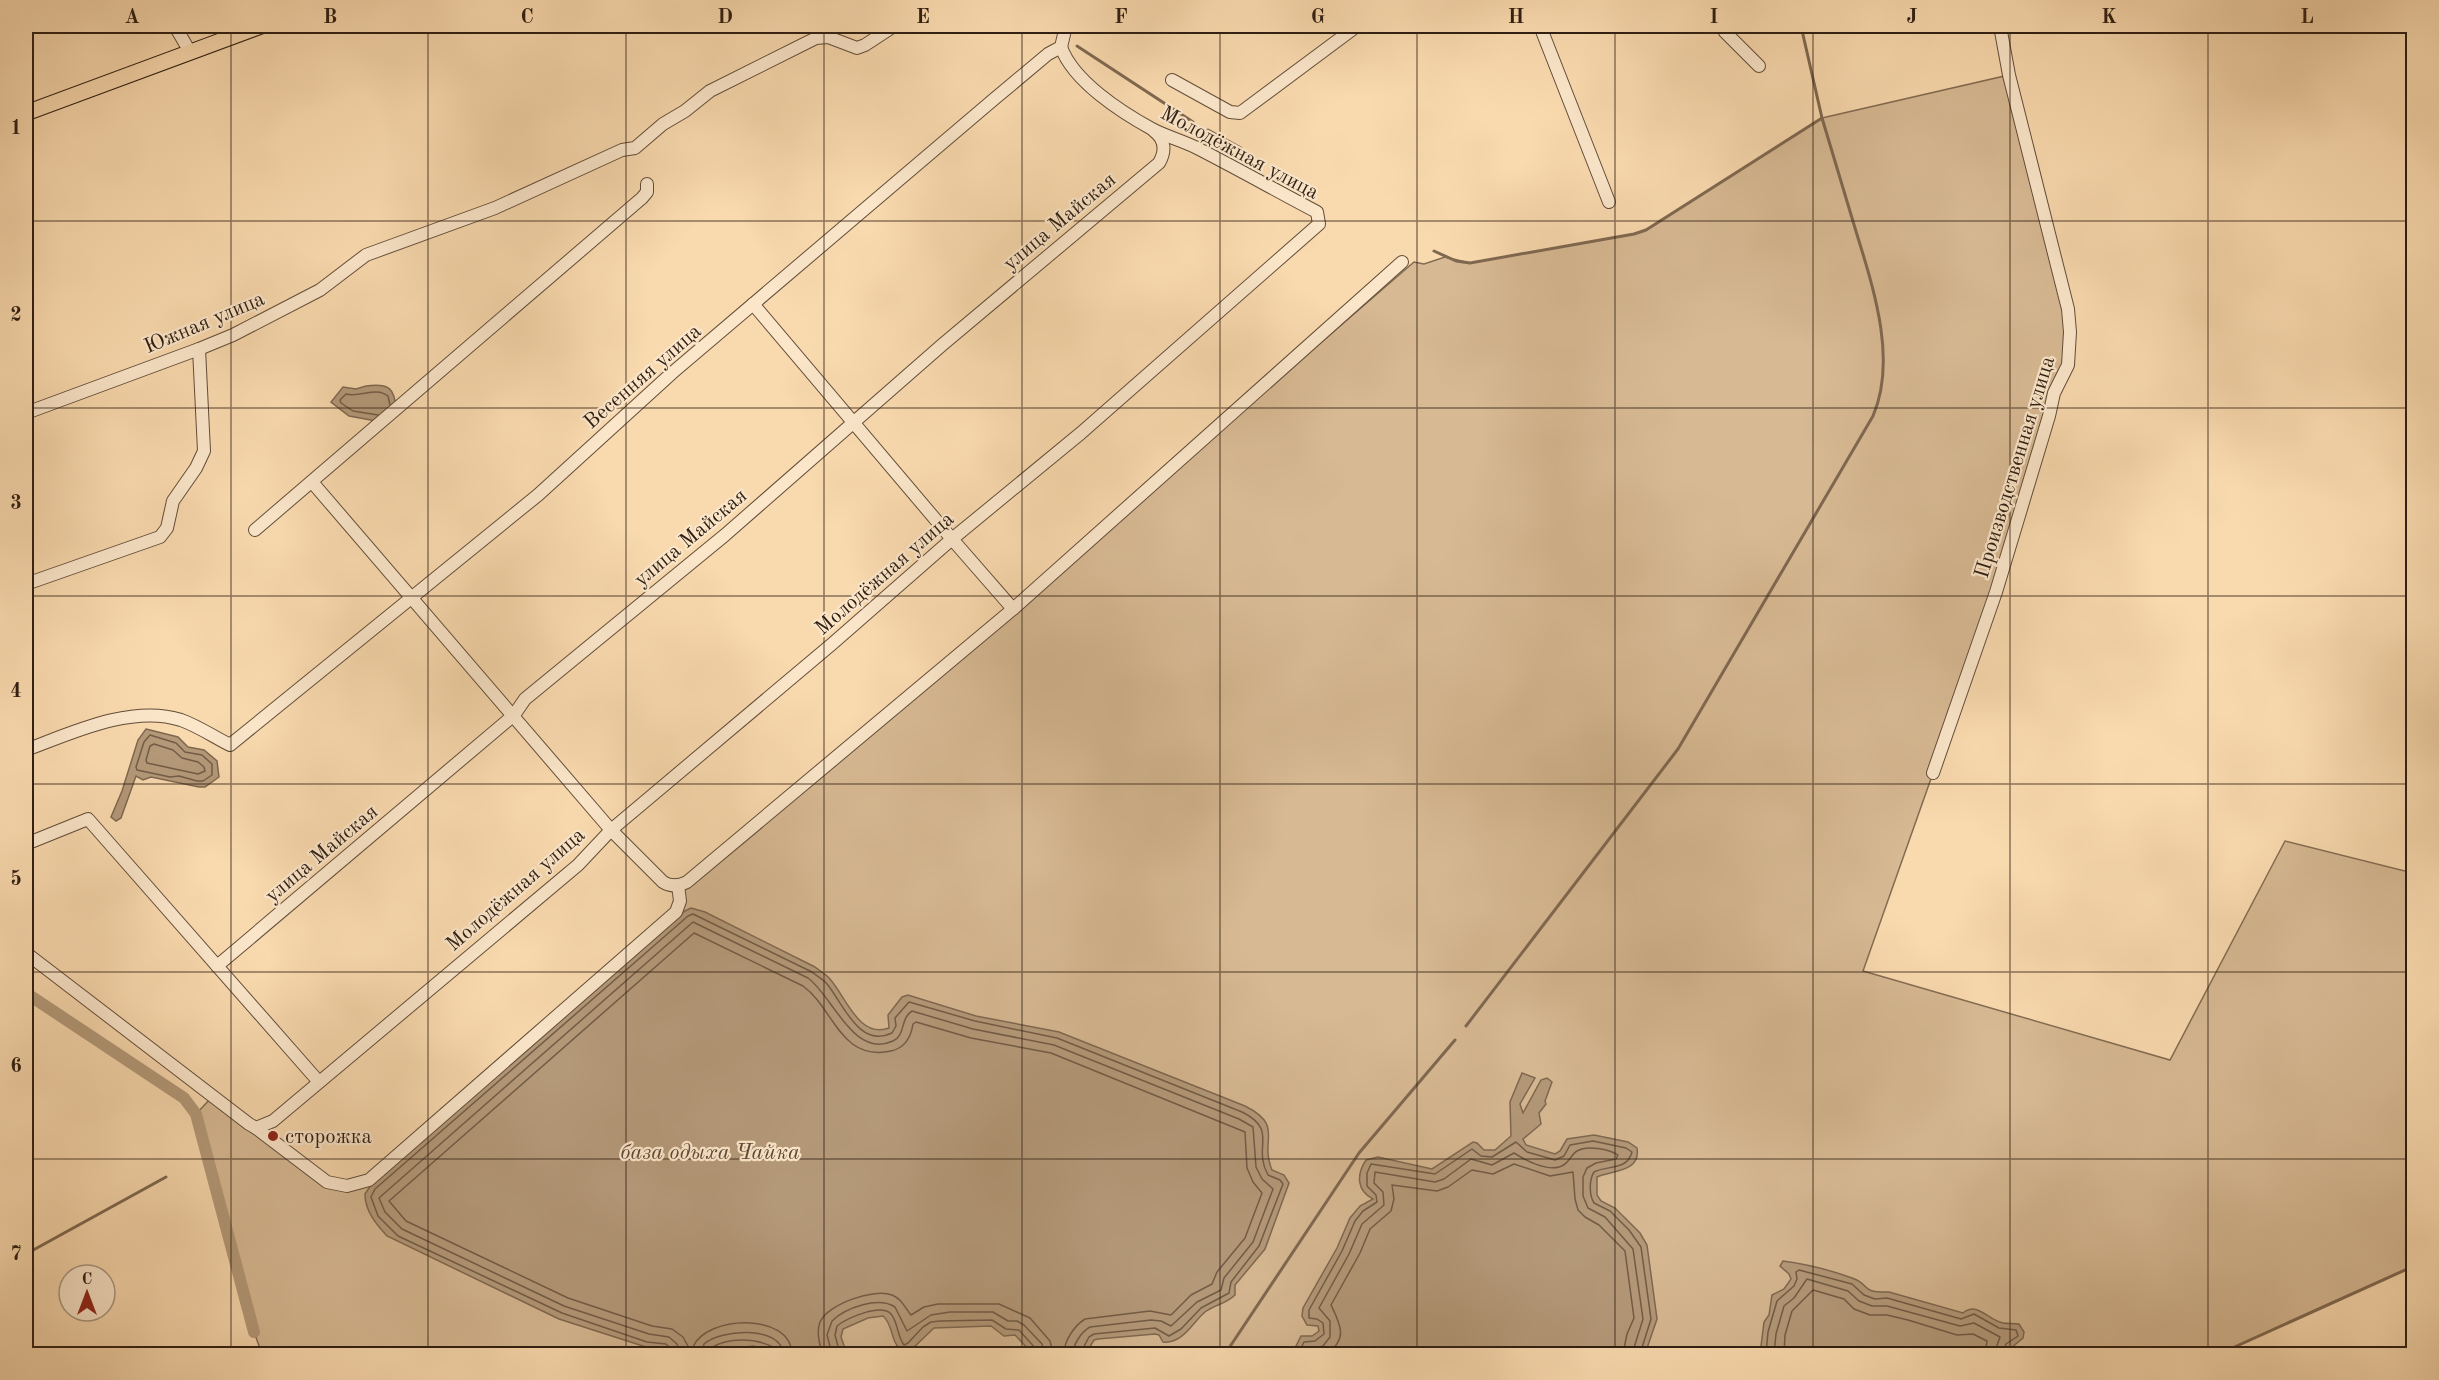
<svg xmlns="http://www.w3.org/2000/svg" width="2439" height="1380" font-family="'Old Standard TT',serif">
<rect width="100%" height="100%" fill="#f9d9ae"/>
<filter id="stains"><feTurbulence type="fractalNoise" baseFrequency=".00333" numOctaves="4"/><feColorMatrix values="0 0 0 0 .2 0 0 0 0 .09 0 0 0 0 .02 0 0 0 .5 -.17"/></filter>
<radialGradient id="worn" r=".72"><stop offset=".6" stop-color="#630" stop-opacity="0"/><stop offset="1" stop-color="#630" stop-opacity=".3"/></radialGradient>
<path fill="#d7b993" stroke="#836c52" stroke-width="1.5" d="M 2009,75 L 2070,341 L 1933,773 L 1863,971 L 2170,1060 L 2285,841 L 2413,873 L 2413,1266 L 2219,1354 L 262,1354 L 254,1332 L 196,1114 L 213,1096 L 327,1182 L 360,1183 L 676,912 L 678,885 L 1013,609 L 1414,262 L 1424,264 L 1445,257 L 1470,263 L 1634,234 L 1646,230 L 1822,118 Z"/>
<g fill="#b49979" stroke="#7f6850" stroke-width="1.5">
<path d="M 366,386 C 389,383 395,388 396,410 L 376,421 L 349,416 L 331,402 L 343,387 L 356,389 Z"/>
<path d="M 146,729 L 178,737 L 188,747 L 204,750 L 217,761 L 219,777 L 205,787 L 199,787 L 151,777 L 143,780 L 136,776 L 121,818 L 116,821 L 111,817 L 122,791 L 138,740 Z"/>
<path d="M 691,908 L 705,912 L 815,967 C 820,971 826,974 830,979 C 846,997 859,1039 889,1028 L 888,1015 L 902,997 L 908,995 L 976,1016 L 1059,1032 L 1245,1106 C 1285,1126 1259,1140 1272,1170 L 1284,1175 L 1289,1183 L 1265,1249 L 1235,1285 L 1235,1295 C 1226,1304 1214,1305 1205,1312 C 1192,1323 1183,1344 1163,1342 L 1159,1335 L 1155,1334 L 1098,1339 L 1094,1340 L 1088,1350 L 1082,1354 L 1033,1354 L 1015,1335 L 1004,1336 L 991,1326 L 934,1328 L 913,1348 L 903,1351 C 890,1344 894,1325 883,1316 L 868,1318 L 843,1329 L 841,1337 L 847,1354 L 775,1354 L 754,1346 L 725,1349 L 711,1354 L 668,1354 L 663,1350 L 646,1347 L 559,1319 L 387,1236 C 376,1224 365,1211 365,1194 L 371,1185 L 685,911 Z"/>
<path d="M 1522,1073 L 1535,1078 L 1520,1104 L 1523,1113 L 1541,1080 L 1547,1078 L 1552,1082 L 1545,1101 L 1546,1104 L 1539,1113 L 1541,1124 L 1523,1139 L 1526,1145 L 1555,1154 L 1560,1151 L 1567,1139 L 1594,1135 L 1628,1142 L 1637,1148 C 1641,1173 1611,1170 1597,1177 L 1597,1195 L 1601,1201 L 1615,1208 L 1640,1233 L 1647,1245 L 1657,1319 L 1645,1354 L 1292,1354 L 1301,1336 L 1312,1336 L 1319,1331 L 1318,1326 L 1307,1325 L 1302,1316 L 1303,1308 L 1337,1248 L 1350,1218 L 1360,1206 L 1373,1199 C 1357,1191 1356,1175 1366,1160 L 1378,1157 L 1432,1169 L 1473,1142 L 1477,1143 L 1484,1150 L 1495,1150 L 1511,1136 L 1510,1102 Z"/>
<path d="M 1783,1261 C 1806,1264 1830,1270 1852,1278 C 1872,1285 1859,1293 1889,1292 L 1963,1313 C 1978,1301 1987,1320 2003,1323 C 2009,1324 2013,1323 2019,1324 L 2024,1332 L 2023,1338 L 2011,1348 L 2007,1354 L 1760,1354 L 1764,1322 L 1769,1315 L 1772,1295 L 1784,1289 L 1791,1279 L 1789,1274 L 1780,1266 Z"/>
</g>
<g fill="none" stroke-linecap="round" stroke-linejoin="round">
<g stroke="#725c46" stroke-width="1.5">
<path d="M 378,415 L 353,411 L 341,403 L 340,400 L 346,394 C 361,398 375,386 388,396 L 390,405"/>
<path d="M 150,735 L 176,743 L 185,752 L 202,755 L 212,764 L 212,775 L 203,781 L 197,781 L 179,776 L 170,777 L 137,770 L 136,767 L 144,742 Z"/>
<path d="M 154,744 L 173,750 L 182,758 L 198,762 L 204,767 L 205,771 L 198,774 L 147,763 L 146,760 L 150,746 Z"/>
<path d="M 672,1354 L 671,1349 L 666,1344 L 647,1342 L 562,1313 L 398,1236 L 378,1216 L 371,1197 L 375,1189 L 688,916 L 693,914 L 812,972 C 817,976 823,979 827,984 C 843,1003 859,1049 892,1033 L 896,1026 L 895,1018 L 909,1002 L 975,1021 L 1057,1038 L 1242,1112 C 1279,1130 1252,1147 1268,1175 L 1280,1180 L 1283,1184 L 1259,1246 L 1231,1282 L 1229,1293 L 1201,1308 L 1181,1329 L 1169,1336 L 1155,1328 L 1094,1334 L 1089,1337 L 1080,1354"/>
<path d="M 680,1354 L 677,1344 L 669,1337 L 649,1334 L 564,1306 L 402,1229 L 385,1212 L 379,1198 L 693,922 L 808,978 C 833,996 853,1059 893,1041 C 906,1035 900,1018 912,1011 L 973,1029 L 1054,1045 L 1239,1119 L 1253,1127 L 1256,1167 L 1262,1179 L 1273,1189 L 1253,1242 L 1224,1278 L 1221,1290 L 1197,1302 L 1171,1326 L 1161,1321 L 1151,1320 L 1090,1327 C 1081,1332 1073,1345 1073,1354"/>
<path d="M 701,1354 L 704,1344 C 720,1329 782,1325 783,1354"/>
<path d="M 709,1354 L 711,1348 C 728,1337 755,1338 773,1347 L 776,1354"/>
<path d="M 792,1354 C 791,1312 706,1315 693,1347 L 689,1348 L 683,1337 L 672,1329 L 652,1326 L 568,1298 L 406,1221 L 389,1201 L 694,933 L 803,986 C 834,1008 840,1062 891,1051 C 905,1048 911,1037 913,1024 L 916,1022 L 971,1038 L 1051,1053 L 1245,1132 L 1247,1168 L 1253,1182 L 1262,1193 L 1245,1238 L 1217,1272 L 1212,1284 L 1191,1295 L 1171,1315 L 1150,1311 L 1085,1319 C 1074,1326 1064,1341 1064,1354"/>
<path d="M 823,1354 C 819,1344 816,1333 820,1322 C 828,1304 874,1288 892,1295 C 902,1299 905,1308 911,1315 L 924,1307 L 938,1304 L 999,1304 L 1030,1318 L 1050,1341 L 1053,1354"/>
<path d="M 832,1354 L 827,1335 L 832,1321 C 845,1308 878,1296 895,1307 L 907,1331 L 931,1315 L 950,1312 L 993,1312 L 1008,1321 L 1017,1321 L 1024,1325 L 1042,1344 L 1044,1354"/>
<path d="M 840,1354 L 835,1335 L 837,1326 C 847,1318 881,1303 891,1314 C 898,1322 897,1336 904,1345 L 908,1343 L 923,1327 L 931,1322 L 940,1321 L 992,1320 L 1006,1329 L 1019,1330 L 1036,1349 L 1037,1354"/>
<path d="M 1298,1354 L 1304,1342 L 1315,1341 L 1324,1334 L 1323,1323 L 1317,1319 L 1309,1318 L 1309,1310 L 1342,1251 L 1355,1221 L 1363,1211 L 1377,1202 L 1376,1195 L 1367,1186 L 1367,1173 L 1371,1164 L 1435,1174 L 1472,1149 L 1481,1156 L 1492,1157 L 1516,1142 L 1527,1152 L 1555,1160 L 1564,1156 L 1570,1145 L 1593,1141 L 1626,1148 L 1632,1152 C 1627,1171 1607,1165 1594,1172 C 1589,1180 1589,1195 1594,1203 L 1610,1211 L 1629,1230 L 1641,1247 L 1651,1319 L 1640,1354"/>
<path d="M 1306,1354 L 1309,1350 L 1323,1346 L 1330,1337 L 1330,1321 L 1319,1308 L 1349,1254 L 1362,1224 L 1384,1205 L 1383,1192 L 1374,1183 L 1375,1172 L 1435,1182 L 1444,1179 L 1471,1159 L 1492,1165 L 1514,1153 C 1525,1160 1546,1171 1559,1167 C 1569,1165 1570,1155 1577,1151 C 1587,1145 1609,1149 1618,1155 L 1616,1159 L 1596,1163 L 1587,1168 L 1583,1177 L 1583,1196 L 1588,1208 L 1605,1217 L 1633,1249 L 1643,1319 L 1632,1354"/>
<path d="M 1326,1354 C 1349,1339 1340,1324 1331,1305 L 1360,1253 L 1370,1229 L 1391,1211 L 1394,1199 L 1392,1185 L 1437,1191 L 1448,1187 L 1472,1170 L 1493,1174 L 1514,1164 L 1550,1176 L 1573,1172 L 1575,1199 L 1578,1210 L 1585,1217 L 1599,1225 L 1625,1251 L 1634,1318 L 1627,1334 L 1623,1354"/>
<path d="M 1766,1354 L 1768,1332 L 1777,1301 L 1794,1286 L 1797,1279 L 1796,1272 L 1799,1270 L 1852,1284 L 1864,1295 L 1875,1299 L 1887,1298 L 1961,1319 L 1974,1314 L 1999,1328 L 2016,1330 L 2018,1336 L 2006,1344 L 2002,1354"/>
<path d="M 1774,1354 L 1776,1334 L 1784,1306 L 1794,1298 L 1807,1279 L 1848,1291 L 1859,1301 L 1872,1306 L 1887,1306 L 1960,1326 L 1974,1323 L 2000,1337 L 1994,1354"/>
<path d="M 1784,1354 L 1785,1335 L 1792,1311 L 1813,1290 L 1844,1299 L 1854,1309 L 1870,1315 L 1887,1315 L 1908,1320 L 1957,1335 L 1973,1334 L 1987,1341 L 1985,1354"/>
</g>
<g stroke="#7f6850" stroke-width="3">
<path d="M 1801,26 L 1822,118"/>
<path d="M 2367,26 L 2414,32"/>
<path d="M 1077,46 L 1193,122"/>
<path d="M 1208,130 L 1241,148"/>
<path d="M 1434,251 L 1456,261 L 1470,263 L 1634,234 L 1646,230 L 1822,118 C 1833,155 1844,191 1855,228 C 1872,284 1898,358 1873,416 L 1678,749 L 1466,1026"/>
<path d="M 26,1033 L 30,1031"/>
<path d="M 26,1254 L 166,1177"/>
<path d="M 1225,1354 L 1359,1153 L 1455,1040"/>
<path d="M 2219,1354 L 2414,1266"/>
</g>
<path stroke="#b49979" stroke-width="12" d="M 26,993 L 184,1098 L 196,1114 L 201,1133 L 254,1332"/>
<defs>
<g id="minor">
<path d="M 175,26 L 190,52"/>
<path d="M 1540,26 L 1609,202"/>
<path d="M 1722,26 L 1725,32 L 1759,66"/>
<path d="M 1172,80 L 1230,112 L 1240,113 L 1357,26"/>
<path d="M 753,304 L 952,539 L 1013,609"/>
<path d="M 26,413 L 199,349 L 233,335 L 320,290 L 366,255 L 495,208 L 622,150 L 635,148 L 663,124 L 685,111 L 710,91 L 816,38 L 828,37 L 857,48 L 865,45 L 894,26"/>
<path d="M 312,482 L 611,830 L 663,882 C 671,887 679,886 687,882 L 1013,609 L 1402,262"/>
<path d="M 255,530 L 642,198 L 647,192 L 647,184"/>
<path d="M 26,584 L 160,537 L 167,528 L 173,501 L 196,468 L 204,451 L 199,349"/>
<path d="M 26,750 C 71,733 132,704 181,720 C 198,726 214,737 230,745 L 538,495 L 672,373 L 993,100 L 1048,54 L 1061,47 L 1066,26"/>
<path d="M 1933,773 L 1996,592 L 2049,416 L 2054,393 L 2068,365 L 2070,332 L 2068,309 L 2009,75 L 2000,26"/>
<path d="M 26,844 L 88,819 L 319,1082"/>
<path d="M 26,953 L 249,1124 L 256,1128 L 273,1121 L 578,865 L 611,830 L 832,644 L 952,539 L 1081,433 L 1319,224 L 1317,212 C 1277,191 1238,169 1199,149 C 1184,141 1167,137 1152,129 C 1121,112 1073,81 1061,47"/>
<path d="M 217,966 L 514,715 L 525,699 L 725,535 L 942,345 L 1159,163 C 1166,151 1165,139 1154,131"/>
<path d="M 256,1128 L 327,1182 L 347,1186 L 369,1180 L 676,912 L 680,901 L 678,885"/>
</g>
<path id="major" d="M 26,113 L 261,26"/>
</defs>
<use href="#minor" stroke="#624d39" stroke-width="14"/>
<use href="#major" stroke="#2f1e12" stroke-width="17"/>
<use href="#minor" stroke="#fbe6ca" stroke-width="12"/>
<use href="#major" stroke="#f9d9ae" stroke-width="15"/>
</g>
<path fill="none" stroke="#2f1e12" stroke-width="1.5" stroke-opacity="0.55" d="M 231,26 L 231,1354M 428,26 L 428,1354M 626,26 L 626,1354M 824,26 L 824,1354M 1022,26 L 1022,1354M 1220,26 L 1220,1354M 1417,26 L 1417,1354M 1615,26 L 1615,1354M 1813,26 L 1813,1354M 2010,26 L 2010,1354M 2208,26 L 2208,1354M 26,221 L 2414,221M 26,408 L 2414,408M 26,596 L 2414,596M 26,784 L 2414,784M 26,972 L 2414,972M 26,1159 L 2414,1159"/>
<circle fill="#8f2418" stroke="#fbe6ca" stroke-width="2" cx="273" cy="1136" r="6"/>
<g text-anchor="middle" stroke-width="4.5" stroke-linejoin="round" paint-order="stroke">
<g font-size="21" fill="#2f1e12" stroke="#fbe6ca">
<text transform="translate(1240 152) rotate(28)" y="7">Молодёжная улица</text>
<text transform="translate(1059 221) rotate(-40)" y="7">улица Майская</text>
<text transform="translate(204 322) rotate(-23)" y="7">Южная улица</text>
<text transform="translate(642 376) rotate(-41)" y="7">Весенняя улица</text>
<text transform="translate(2014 467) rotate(-73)" y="7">Производственная улица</text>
<text transform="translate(690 537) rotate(-40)" y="7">улица Майская</text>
<text transform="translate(884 573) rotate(-41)" y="7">Молодёжная улица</text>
<text transform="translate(321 853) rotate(-40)" y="7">улица Майская</text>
<text transform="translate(515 889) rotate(-41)" y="7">Молодёжная улица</text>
</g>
<g font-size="21" fill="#2f1e12" stroke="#fbe6ca" text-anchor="start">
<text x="285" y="1143">сторожка</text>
</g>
<g font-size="22" font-style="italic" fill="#5e4936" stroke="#fbe6ca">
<text x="710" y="1159">база одыха Чайка</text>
</g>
</g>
<rect width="2439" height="1380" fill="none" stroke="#f9d9ae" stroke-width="66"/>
<g transform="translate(87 1293)"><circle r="28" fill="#fbe6ca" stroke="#a99680" stroke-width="1.5"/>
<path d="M0-4.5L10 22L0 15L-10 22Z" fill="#8f2418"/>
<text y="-9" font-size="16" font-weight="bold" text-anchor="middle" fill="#2f1e12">С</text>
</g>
<rect x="33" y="33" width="2373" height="1314" fill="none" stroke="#2f1e12" stroke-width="2"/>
<g font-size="20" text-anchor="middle" font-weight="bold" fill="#2f1e12">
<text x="132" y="23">A</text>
<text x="330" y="23">B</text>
<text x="527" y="23">C</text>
<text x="725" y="23">D</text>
<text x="923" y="23">E</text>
<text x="1121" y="23">F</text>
<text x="1318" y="23">G</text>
<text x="1516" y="23">H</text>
<text x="1714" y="23">I</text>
<text x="1912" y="23">J</text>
<text x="2109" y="23">K</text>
<text x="2307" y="23">L</text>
<text x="16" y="134">1</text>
<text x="16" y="321">2</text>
<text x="16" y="509">3</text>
<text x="16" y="697">4</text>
<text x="16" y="885">5</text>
<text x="16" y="1072">6</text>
<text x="16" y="1260">7</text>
</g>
<rect width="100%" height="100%" filter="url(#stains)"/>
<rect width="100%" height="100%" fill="url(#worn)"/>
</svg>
